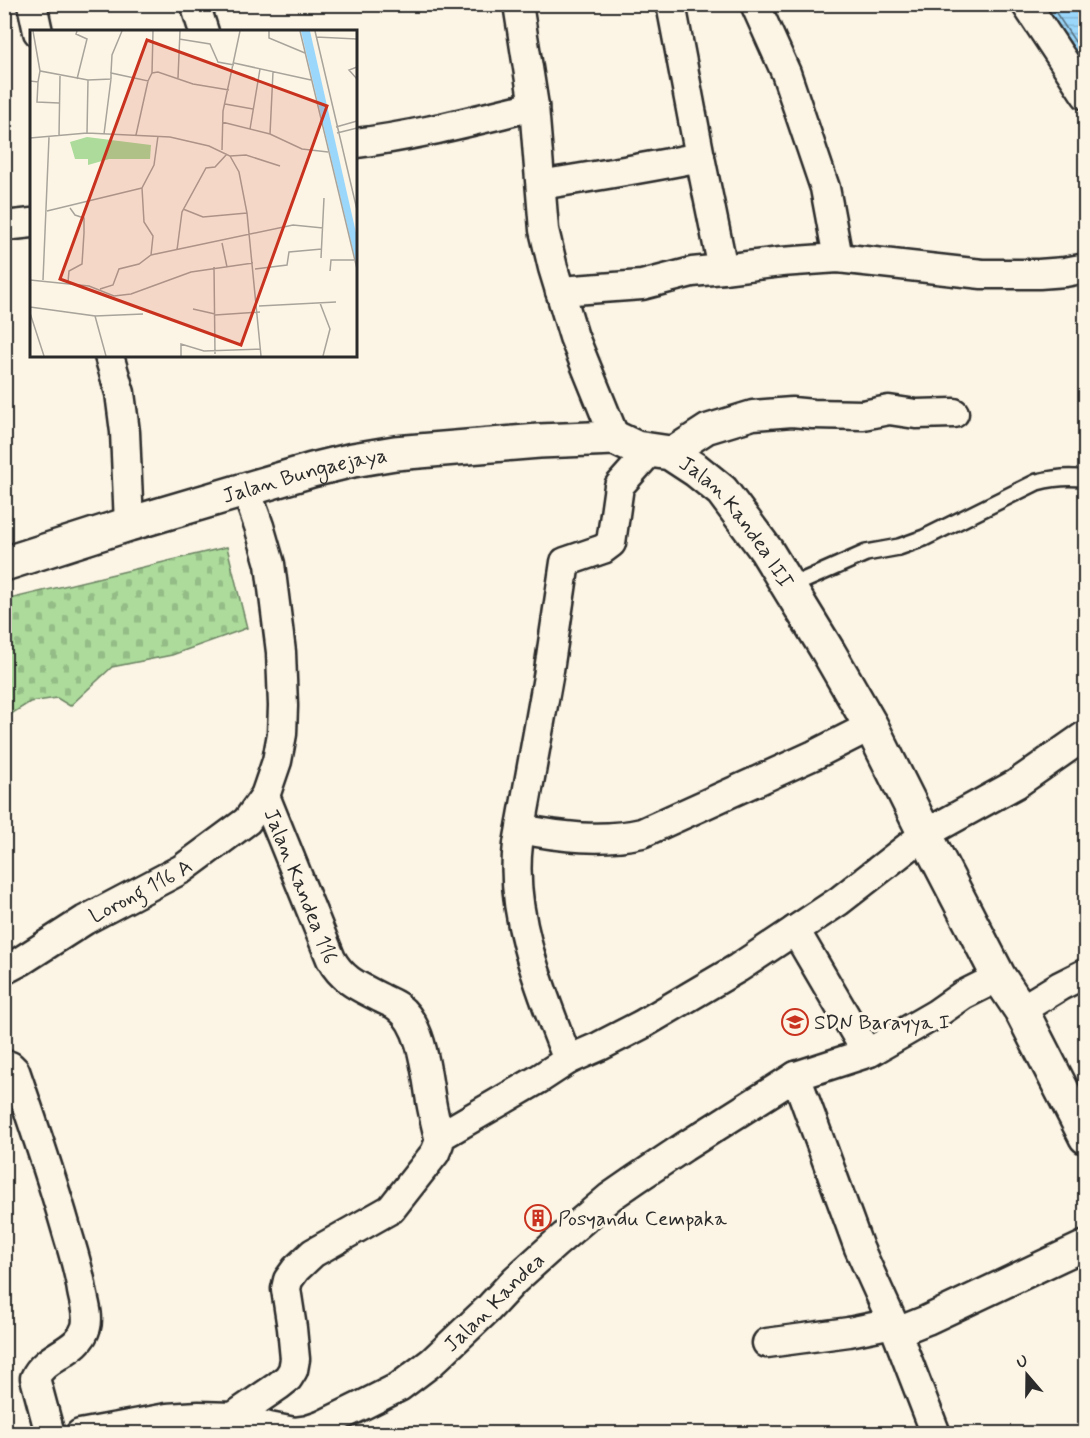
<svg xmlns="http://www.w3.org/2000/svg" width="1090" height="1438" font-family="Mynerve,sans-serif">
<defs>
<pattern id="cemetery-stones" width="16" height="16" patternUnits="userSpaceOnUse" patternTransform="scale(1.5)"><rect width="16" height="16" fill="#acdb9b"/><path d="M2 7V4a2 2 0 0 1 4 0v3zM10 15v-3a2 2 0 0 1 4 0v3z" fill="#94bc86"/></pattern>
<pattern id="water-rules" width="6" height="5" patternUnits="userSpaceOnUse" patternTransform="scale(1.5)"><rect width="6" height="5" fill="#9ad7fb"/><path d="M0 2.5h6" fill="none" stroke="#85b9d7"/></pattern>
</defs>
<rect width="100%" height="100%" fill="#fcf5e5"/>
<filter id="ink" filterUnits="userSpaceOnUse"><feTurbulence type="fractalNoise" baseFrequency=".0167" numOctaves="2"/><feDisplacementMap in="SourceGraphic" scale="12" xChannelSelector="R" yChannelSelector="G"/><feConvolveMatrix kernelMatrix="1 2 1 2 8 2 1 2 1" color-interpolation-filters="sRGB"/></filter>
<g filter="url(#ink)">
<path fill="url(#cemetery-stones)" stroke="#6c8363" stroke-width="1.5" d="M 227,547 L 247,628 L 172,655 L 112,667 L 70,706 L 57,698 L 30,702 L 5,718 L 5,600 Z"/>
<path fill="url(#water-rules)" stroke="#6e92a8" stroke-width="1.5" d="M 1034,5 L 1085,5 L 1085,83 Z"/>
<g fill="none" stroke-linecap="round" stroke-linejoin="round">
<path stroke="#57707e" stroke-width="1.5" d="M 1050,4 L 1086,58"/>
<defs>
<path id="service" d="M 789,587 L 866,553 L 899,547 L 924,538 L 1037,482 C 1053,478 1069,476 1086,479"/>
<g id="minor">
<path d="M 32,4 L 38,32"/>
<path d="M 195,4 L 204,32"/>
<path d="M 518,4 L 534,106 L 544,230 L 553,268 L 574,337 L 615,438"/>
<path d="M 671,4 L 700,157 L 723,269"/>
<path d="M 755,4 L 786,73 L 825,188 L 838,258"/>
<path d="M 1026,4 L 1086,95"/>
<path d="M 356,143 C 416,136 475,120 534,106"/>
<path d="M 541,185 C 594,176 647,168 700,157"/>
<path d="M 4,226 L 32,223"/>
<path d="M 560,291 L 642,285 L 692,272 L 723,269 L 781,262 L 838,258 L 982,274 L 1039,274 L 1065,272 L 1086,268"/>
<path d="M 109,356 L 120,393 L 125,432 L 129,524"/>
<path d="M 670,453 L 707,429 L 753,415 L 792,412 L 813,414 L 863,415 L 889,410 L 916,414 L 954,413"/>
<path id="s1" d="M 246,490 L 259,526 L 270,564 L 281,652 L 283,706 L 282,734 L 277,761 L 265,796 L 331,959 C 343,981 360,987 381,998 C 386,1001 393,1003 398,1007 C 423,1026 426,1072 431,1101 C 433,1113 436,1125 439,1137"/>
<path d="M 521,829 C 561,837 602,842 642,833 L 814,755 L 871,726"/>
<path d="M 795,930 L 867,1053"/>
<path id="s2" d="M 4,970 L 21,961 L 85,920 L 182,869 L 247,821 L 265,796"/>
<path d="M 1021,1010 L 1060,986 L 1086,973"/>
<path d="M 568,1060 C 542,993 509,916 518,844 L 548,677 L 565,562 L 603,549 L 611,543 L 619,486 L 651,450"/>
<path d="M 4,1066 L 10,1066 L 15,1071 C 33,1123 51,1175 66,1228 C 72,1249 79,1269 82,1291 C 84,1302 89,1316 86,1327 C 79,1352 45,1355 35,1378 L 50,1434"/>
<path d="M 796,1076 L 859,1248 L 893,1323 L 936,1434"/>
<path d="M 897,1332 L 927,1320 L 1086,1245"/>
<path d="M 767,1343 L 849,1332 L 893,1323"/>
<path d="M 233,1417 L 278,1386 L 288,1378 L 293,1370 L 295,1359 L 292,1328 L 286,1289 L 288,1280 L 296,1269 L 313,1253 L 391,1209 L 435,1153 L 439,1143 L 439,1137 L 539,1079 L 568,1060 L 600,1046 L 641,1025 L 738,968 L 839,901 L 925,834 L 1016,784 L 1086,735"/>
<path id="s3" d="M 80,1434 L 167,1418 L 199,1416 L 233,1417 L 269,1427 L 294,1432 L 308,1430 L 320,1426 L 365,1404 L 399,1387 L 432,1362 L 488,1309 L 515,1280 L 555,1244 L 610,1197 L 636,1179 L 684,1147 L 796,1076 L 870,1052 L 936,1014 L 963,995 L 999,977"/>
</g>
<g id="tertiary">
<path id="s4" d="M 4,564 L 129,524 L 312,470 L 353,460 L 395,453 L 539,441 L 615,438 L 636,448 L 670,453 L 696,470 L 722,491 L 766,550 L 829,653 L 871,726 L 925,834 L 999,977 L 1021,1010 L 1086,1137"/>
</g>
</defs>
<use href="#service" stroke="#2b2b2b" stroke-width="20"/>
<use href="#minor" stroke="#2b2b2b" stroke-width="33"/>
<use href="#tertiary" stroke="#2b2b2b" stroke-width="38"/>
<use href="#service" stroke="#fcf5e5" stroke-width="15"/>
<use href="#minor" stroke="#fcf5e5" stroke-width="28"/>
<use href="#tertiary" stroke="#fcf5e5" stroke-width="33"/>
</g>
</g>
<defs>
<symbol id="school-ring" viewBox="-11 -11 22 22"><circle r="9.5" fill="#fcf5e5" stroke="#c8321e" stroke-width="1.5"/><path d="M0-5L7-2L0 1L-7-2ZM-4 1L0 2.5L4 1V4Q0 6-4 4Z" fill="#c8321e"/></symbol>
<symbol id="building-ring" viewBox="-11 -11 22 22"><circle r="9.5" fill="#fcf5e5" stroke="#c8321e" stroke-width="1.5"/><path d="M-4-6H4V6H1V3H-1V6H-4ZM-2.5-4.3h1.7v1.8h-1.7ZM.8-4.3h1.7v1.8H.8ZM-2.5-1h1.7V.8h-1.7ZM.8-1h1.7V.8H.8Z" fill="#c8321e"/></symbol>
</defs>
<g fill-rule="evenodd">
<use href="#school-ring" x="780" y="1007" width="30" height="30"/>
<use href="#building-ring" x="523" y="1203" width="30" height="30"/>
</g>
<g text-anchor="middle" stroke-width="6" stroke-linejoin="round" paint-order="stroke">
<g font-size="21" fill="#2b2b2b" stroke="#fcf5e5">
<text dy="7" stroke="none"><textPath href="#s4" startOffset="314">Jalan Bungaejaya</textPath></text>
<text dy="7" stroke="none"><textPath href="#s4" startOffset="782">Jalan Kandea III</textPath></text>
<text dy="7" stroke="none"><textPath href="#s1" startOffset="410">Jalan Kandea 116</textPath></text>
<text dy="7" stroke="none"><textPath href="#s2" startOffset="158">Lorong 116 A</textPath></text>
<text dy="7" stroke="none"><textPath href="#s3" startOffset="460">Jalan Kandea</textPath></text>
</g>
<g font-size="21" fill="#2b2b2b" stroke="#fcf5e5" text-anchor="start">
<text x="814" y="1029">SDN Barayya I</text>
<text x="558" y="1225">Posyandu Cempaka</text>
</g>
</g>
<g transform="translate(30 30)">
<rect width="327" height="327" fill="#fcf5e5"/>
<path d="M 57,107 L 121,115 L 120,129 L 79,129 L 58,135 L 58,129 L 45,129 L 40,112 Z" fill="#acdb9b"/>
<path d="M 271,1 L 280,1 L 327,207 L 327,237 Z" fill="#9ad7fb"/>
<path fill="none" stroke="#a8a49b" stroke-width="1.5" d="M 3,1 L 10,41M 239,1 L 239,8 L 275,23M 270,1 L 327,239M 285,1 L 327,180M 286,7 L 327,9M 149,9 L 180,14 L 188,32 L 204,35M 204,33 L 281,50M 327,37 L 319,40 L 327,49M 81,43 L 82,25 L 92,1M 122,43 L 123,1M 148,48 L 150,1M 47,49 L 57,9 L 46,4 L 47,1M 0,51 L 8,52 L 10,41 L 58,50 L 81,49 L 81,43 L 118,51 L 122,43 L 128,42 L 163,54 L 199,60M 8,52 L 7,72 L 29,73M 195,74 L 223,79M 192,92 L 240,104 L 272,119 L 298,122M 306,97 L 327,91M 220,99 L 230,39M 57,103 L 58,50M 307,103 L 327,98M 74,104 L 81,49M 240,104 L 243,42M 106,105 L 118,51M 29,106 L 30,46M 0,108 L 57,103 L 140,107 L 179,116 L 200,126 L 209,142 L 217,183 L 231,326M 192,120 L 193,81 L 210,1M 200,126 L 216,125 L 250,136M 153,179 L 173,187 L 217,183M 17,181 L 112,158M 192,213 L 197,237M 147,220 L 152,182 L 176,138 L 185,137 L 197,124M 121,225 L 123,206 L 114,192 L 112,158 L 124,135 L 128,106M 291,228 L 294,168M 184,237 L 185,324M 225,239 L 257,235 L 259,222 L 292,219M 300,241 L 301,230 L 324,230M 0,250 L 59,256 L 84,266 L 101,264 L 161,242 L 223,233M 13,250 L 19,107M 38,252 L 39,241 L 52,234 L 54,203 L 54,188 L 45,185 L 40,178M 70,259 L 83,255 L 89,239 L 109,234 L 121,225 L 263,195 L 293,198M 290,273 L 300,299 L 293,326M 229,276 L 306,272M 0,277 L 65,286 L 76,326M 163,279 L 185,284M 0,283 L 14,326M 185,285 L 230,282M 65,286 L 113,284M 151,326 L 151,314 L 174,321 L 231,319"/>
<path fill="#c8321e" fill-opacity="0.15" stroke="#c8321e" stroke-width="3" d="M 117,10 L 297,76 L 211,315 L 30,249 Z"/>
<rect width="327" height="327" fill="none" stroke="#2b2b2b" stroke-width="3"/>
</g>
<rect width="1090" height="1438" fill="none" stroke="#fcf5e5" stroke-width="24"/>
<rect x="12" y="12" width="1066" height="1414" fill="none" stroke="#2b2b2b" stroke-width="2" filter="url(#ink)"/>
<g transform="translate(1027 1375) rotate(340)" stroke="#fcf5e5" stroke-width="4.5" paint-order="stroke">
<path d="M0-4.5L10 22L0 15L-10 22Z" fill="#2b2b2b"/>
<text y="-9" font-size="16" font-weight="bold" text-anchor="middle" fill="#2b2b2b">U</text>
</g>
</svg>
